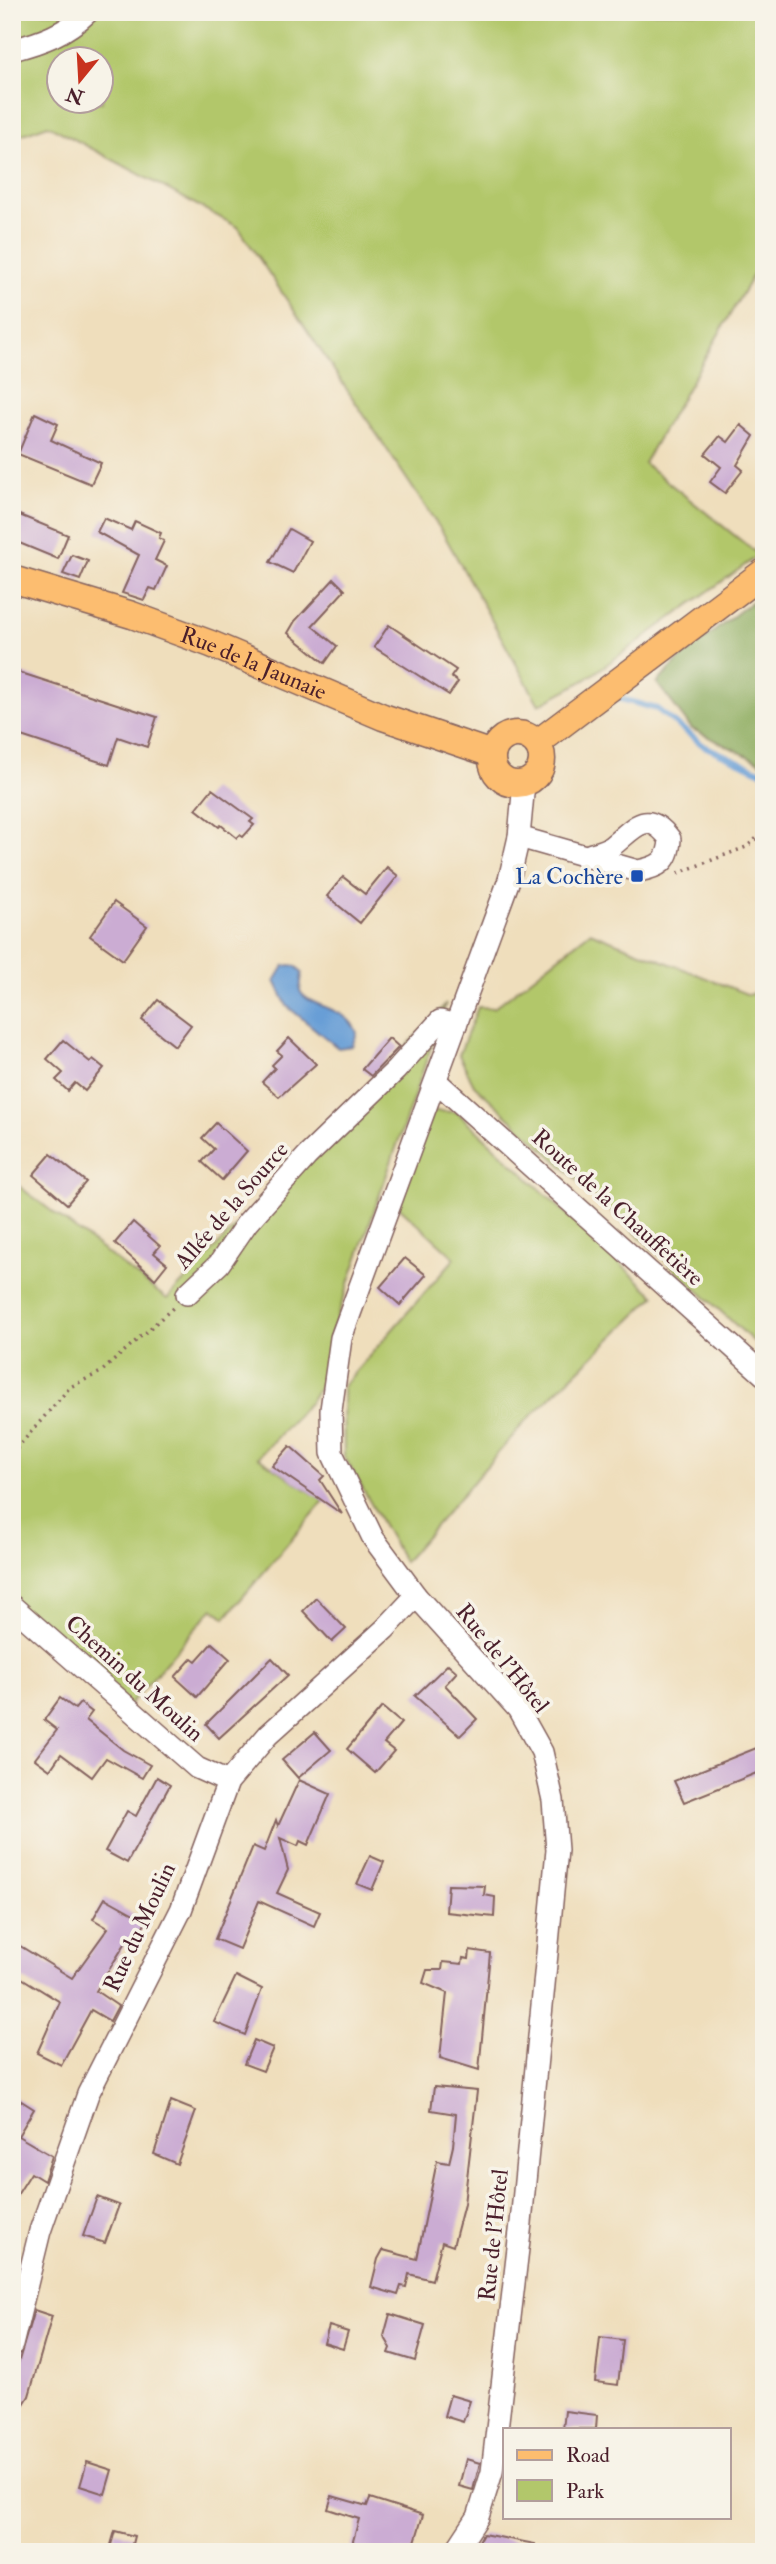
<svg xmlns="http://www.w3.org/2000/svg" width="776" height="2564" font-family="'IM FELL Double Pica',serif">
<rect width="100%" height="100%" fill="#f7f3e8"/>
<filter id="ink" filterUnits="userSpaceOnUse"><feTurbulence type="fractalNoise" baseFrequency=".0143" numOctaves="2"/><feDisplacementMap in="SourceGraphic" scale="14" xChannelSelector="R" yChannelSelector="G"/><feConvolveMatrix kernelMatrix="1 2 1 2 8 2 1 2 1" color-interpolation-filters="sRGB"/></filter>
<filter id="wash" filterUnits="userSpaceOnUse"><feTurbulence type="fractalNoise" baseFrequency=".00686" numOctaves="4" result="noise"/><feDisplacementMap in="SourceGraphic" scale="28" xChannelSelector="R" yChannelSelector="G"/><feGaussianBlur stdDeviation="1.57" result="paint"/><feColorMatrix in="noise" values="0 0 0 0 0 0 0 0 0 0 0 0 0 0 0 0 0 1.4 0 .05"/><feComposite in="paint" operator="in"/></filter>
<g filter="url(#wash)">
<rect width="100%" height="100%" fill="#efdebc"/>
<g fill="#b2c76b" stroke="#7e734b" stroke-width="2" fill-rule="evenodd">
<path d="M 12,12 L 764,12 L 764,256 L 644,463 L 759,555 L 585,680 L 539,705 L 443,533 L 238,227 L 48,125 L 12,138 ZM 60,60 L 102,60 L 102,102 L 60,102 Z"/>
<path d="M 590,932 L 749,995 L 764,988 L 764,1351 L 474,1085 L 459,1055 L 478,1007 L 494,1008 Z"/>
<path d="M 446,1004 L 331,1335 L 323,1381 L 309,1403 L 258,1457 L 324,1501 L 225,1618 L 213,1608 L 121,1715 L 70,1663 L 12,1614 L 12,1181 L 167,1299 Z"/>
<path d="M 432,1111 L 457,1112 L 655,1296 L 523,1424 L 404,1562 L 344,1456 L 343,1386 L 455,1258 L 398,1206 Z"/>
</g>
<path fill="#8dac5f" stroke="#6c6645" stroke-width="2" d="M 764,592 L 764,764 L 692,729 L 657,683 L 684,655 Z"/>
<path fill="#689ed6" stroke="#595e80" stroke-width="2" d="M 290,965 L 296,966 L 302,973 L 300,991 C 309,1008 348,1006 357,1033 L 352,1046 L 338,1048 L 287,1006 L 275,981 L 284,966 Z"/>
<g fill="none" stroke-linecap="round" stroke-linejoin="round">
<path stroke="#689ed6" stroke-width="6" d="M 621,699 L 657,709 L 704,746 L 764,773"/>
</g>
<g id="blocks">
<g fill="#cbacd3">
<path d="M 35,413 L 58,424 L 51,440 L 101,463 L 91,484 L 18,454 Z"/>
<path d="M 741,425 L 754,436 L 737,465 L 743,470 L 725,493 L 710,482 L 721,467 L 705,454 L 720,436 L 728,442 Z"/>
<path d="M 12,512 L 68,535 L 58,559 L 12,540 Z"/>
<path d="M 104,518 L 131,530 L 135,521 L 161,533 L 159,538 L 164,541 L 155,560 L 167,566 L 156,590 L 150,588 L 144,600 L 122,593 L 139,555 L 97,532 Z"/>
<path d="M 289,529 L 310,541 L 293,573 L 270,562 Z"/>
<path d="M 72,555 L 88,561 L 80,580 L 63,574 Z"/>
<path d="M 334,579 L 345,590 L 312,626 L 337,646 L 325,663 L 288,633 L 295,621 Z"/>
<path d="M 389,625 L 456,670 L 451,677 L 458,682 L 449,695 L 374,647 Z"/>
<path d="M 12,670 L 157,717 L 147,747 L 118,737 L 109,765 L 12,733 Z"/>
<path d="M 212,789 L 253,819 L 250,822 L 254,825 L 243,837 L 240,835 L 237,838 L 221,825 L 219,827 L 196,809 Z"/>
<path d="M 387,867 L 398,876 L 360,923 L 327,896 L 343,877 L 365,894 Z"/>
<path d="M 114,902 L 147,926 L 123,960 L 90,936 Z"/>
<path d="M 158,1000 L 191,1025 L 175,1046 L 142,1020 Z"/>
<path d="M 289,1038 L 316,1064 L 279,1097 L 262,1082 L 275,1068 L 272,1065 L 282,1055 L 277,1051 Z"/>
<path d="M 389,1038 L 399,1047 L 371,1076 L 362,1069 Z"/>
<path d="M 63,1040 L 90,1062 L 93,1059 L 104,1068 L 85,1091 L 75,1083 L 68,1091 L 56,1080 L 63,1073 L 47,1059 Z"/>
<path d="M 216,1123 L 247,1151 L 222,1180 L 202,1162 L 214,1149 L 202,1138 Z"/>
<path d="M 51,1154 L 86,1182 L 67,1204 L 33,1175 Z"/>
<path d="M 133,1222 L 160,1246 L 154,1253 L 167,1264 L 155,1279 L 115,1243 Z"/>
<path d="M 405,1258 L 426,1275 L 400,1305 L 380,1287 Z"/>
<path d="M 290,1446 L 324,1476 L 320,1480 L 342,1514 L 272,1466 Z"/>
<path d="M 316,1598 L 346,1629 L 332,1642 L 303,1611 Z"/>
<path d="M 212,1643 L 230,1659 L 197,1697 L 175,1677 L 192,1658 L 196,1661 Z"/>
<path d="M 272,1658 L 288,1675 L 219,1738 L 206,1724 Z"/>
<path d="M 448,1664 L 457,1672 L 445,1685 L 477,1719 L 460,1736 L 415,1696 Z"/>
<path d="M 60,1698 L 75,1709 L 80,1703 L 92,1712 L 86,1720 L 123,1750 L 150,1765 L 142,1778 L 106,1758 L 92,1777 L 61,1754 L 50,1770 L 35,1759 L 57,1730 L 44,1720 Z"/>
<path d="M 382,1707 L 401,1723 L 384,1743 L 394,1751 L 375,1773 L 347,1749 Z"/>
<path d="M 315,1732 L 331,1750 L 298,1778 L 282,1760 Z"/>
<path d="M 764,1745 L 764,1770 L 684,1802 L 674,1781 Z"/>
<path d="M 157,1777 L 170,1785 L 127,1863 L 105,1851 L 127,1811 L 136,1816 Z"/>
<path d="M 299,1780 L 330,1794 L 308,1845 L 300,1841 L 298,1846 L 280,1838 L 288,1870 L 277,1893 L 320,1912 L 314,1926 L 259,1901 L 239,1949 L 215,1939 L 253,1846 L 264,1851 L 276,1820 L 278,1826 Z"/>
<path d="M 370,1856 L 384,1862 L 372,1890 L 357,1884 Z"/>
<path d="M 448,1885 L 485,1886 L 484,1895 L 495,1897 L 494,1917 L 446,1912 Z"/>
<path d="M 105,1898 L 146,1921 L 134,1943 L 128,1939 L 96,1991 L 118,2006 L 110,2021 L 91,2010 L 61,2065 L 37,2053 L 60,2002 L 12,1972 L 12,1941 L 72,1978 L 108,1928 L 93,1919 Z"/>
<path d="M 470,1950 L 490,1953 L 479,2070 L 440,2058 L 447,1993 L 423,1983 L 427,1970 L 442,1970 L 443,1962 L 462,1964 L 463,1958 L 469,1959 Z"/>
<path d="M 236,1976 L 262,1989 L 245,2035 L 214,2022 Z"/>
<path d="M 254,2040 L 273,2048 L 263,2071 L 244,2064 Z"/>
<path d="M 434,2087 L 477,2091 L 464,2204 L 453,2246 L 442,2242 L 432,2280 L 409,2274 L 406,2287 L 401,2286 L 398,2295 L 371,2287 L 378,2259 L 383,2250 L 417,2259 L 437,2161 L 449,2163 L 453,2146 L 456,2114 L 431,2110 Z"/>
<path d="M 12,2095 L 34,2109 L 18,2136 L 52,2156 L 44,2181 L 31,2173 L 12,2203 Z"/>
<path d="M 171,2101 L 196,2111 L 177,2164 L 154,2154 Z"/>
<path d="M 97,2197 L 119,2205 L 105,2243 L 83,2236 Z"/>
<path d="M 34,2310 L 52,2316 L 29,2396 L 12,2423 L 12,2384 Z"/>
<path d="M 390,2314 L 425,2325 L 415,2361 L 389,2353 L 391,2348 L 384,2336 Z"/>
<path d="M 329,2326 L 348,2332 L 343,2349 L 324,2343 Z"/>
<path d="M 600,2337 L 623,2340 L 618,2385 L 595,2382 Z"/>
<path d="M 450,2395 L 470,2401 L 463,2422 L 444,2416 Z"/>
<path d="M 565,2411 L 597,2415 L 596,2429 L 563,2429 Z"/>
<path d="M 466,2459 L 480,2463 L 473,2490 L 459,2486 Z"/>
<path d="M 87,2462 L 112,2470 L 105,2494 L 80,2486 Z"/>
<path d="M 332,2496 L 367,2506 L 370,2498 L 423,2515 L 412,2552 L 350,2552 L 359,2519 L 328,2509 Z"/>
<path d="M 115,2531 L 134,2536 L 130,2552 L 109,2552 Z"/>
<path d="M 483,2534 L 535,2544 L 534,2552 L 473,2552 Z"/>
</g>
</g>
</g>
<g filter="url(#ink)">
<use href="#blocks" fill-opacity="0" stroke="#84625e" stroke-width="2"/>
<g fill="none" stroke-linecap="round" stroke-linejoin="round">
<defs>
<g id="minor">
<path d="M 12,50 C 42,42 65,34 88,12"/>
<path d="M 519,837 L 638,871 C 659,867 669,862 670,839 C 646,807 634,829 612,846 C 606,851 594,853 586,856"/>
<path d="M 436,1081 L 764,1375"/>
<path d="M 187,1294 L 219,1264 L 247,1223 L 307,1156 L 396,1070 L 440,1021 L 456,1025"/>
<path d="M 12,1606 L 197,1768 L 228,1782"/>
<path d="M 12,2345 L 40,2231 L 88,2094 L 181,1910 L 228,1782 L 268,1735 L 385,1629 L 416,1596"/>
<path d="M 455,2552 L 478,2517 L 492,2472 L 521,2223 L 557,1850 L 553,1800 L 542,1752 L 518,1709 L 416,1596 L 373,1538 L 332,1453 L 331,1410 L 341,1338 L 509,880 L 519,837 L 524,783"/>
</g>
<g id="major">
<path id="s1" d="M 12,579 L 132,615 L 211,644 L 383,717 L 492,754"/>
<circle cx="517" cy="759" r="25"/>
<path d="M 537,743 L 764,572"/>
</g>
</defs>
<use href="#minor" stroke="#84625e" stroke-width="24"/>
<use href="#major" stroke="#84625e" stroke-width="29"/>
<g stroke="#84625e" stroke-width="3.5" stroke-dasharray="2 5" stroke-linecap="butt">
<path d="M 678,873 L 746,847 L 764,832"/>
<path d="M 12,1454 L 70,1387 L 101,1372 L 175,1306"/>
</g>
<use href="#minor" stroke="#fff" stroke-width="21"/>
<use href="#major" stroke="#fcbd6f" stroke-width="26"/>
</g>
</g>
<rect fill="#1a4fb4" stroke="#f7f3e8" stroke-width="2.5" x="630" y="869" width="14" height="14" rx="3.5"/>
<g text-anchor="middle" stroke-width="7" stroke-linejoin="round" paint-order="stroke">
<g font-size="23" fill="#4a1f2b" stroke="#f7f3e8">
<text dy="8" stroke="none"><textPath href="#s1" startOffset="256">Rue de la Jaunaie</textPath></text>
<text transform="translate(231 1205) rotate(-49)" y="8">Allée de la Source</text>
<text transform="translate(618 1207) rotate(42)" y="8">Route de la Chauffetière</text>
<text transform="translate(503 1658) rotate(51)" y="8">Rue de l'Hôtel</text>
<text transform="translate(135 1678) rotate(42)" y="8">Chemin du Moulin</text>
<text transform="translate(139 1927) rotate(-65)" y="8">Rue du Moulin</text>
<text transform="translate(493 2235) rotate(-84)" y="8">Rue de l'Hôtel</text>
</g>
<g font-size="23" fill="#164399" stroke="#f7f3e8" text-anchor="end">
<text x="623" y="884">La Cochère</text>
</g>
</g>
<rect width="776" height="2564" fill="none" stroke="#f7f3e8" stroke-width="42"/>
<rect x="503" y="2428" width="228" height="91" fill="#f7f3e8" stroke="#b29e9c" stroke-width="2"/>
<rect x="517" y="2450" width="35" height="10" fill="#fcbd6f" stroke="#b29e9c" stroke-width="2"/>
<text x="566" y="2462" font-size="21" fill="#4a1f2b">Road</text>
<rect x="517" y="2480" width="35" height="21" fill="#b2c76b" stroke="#b29e9c" stroke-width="2"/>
<text x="566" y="2498" font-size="21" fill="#4a1f2b">Park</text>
<g transform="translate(80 80) rotate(198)"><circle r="33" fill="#f7f3e8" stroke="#b29e9c" stroke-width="2"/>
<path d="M0-5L12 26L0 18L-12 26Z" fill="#c8321e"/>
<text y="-10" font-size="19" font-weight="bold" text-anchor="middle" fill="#4a1f2b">N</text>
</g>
</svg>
